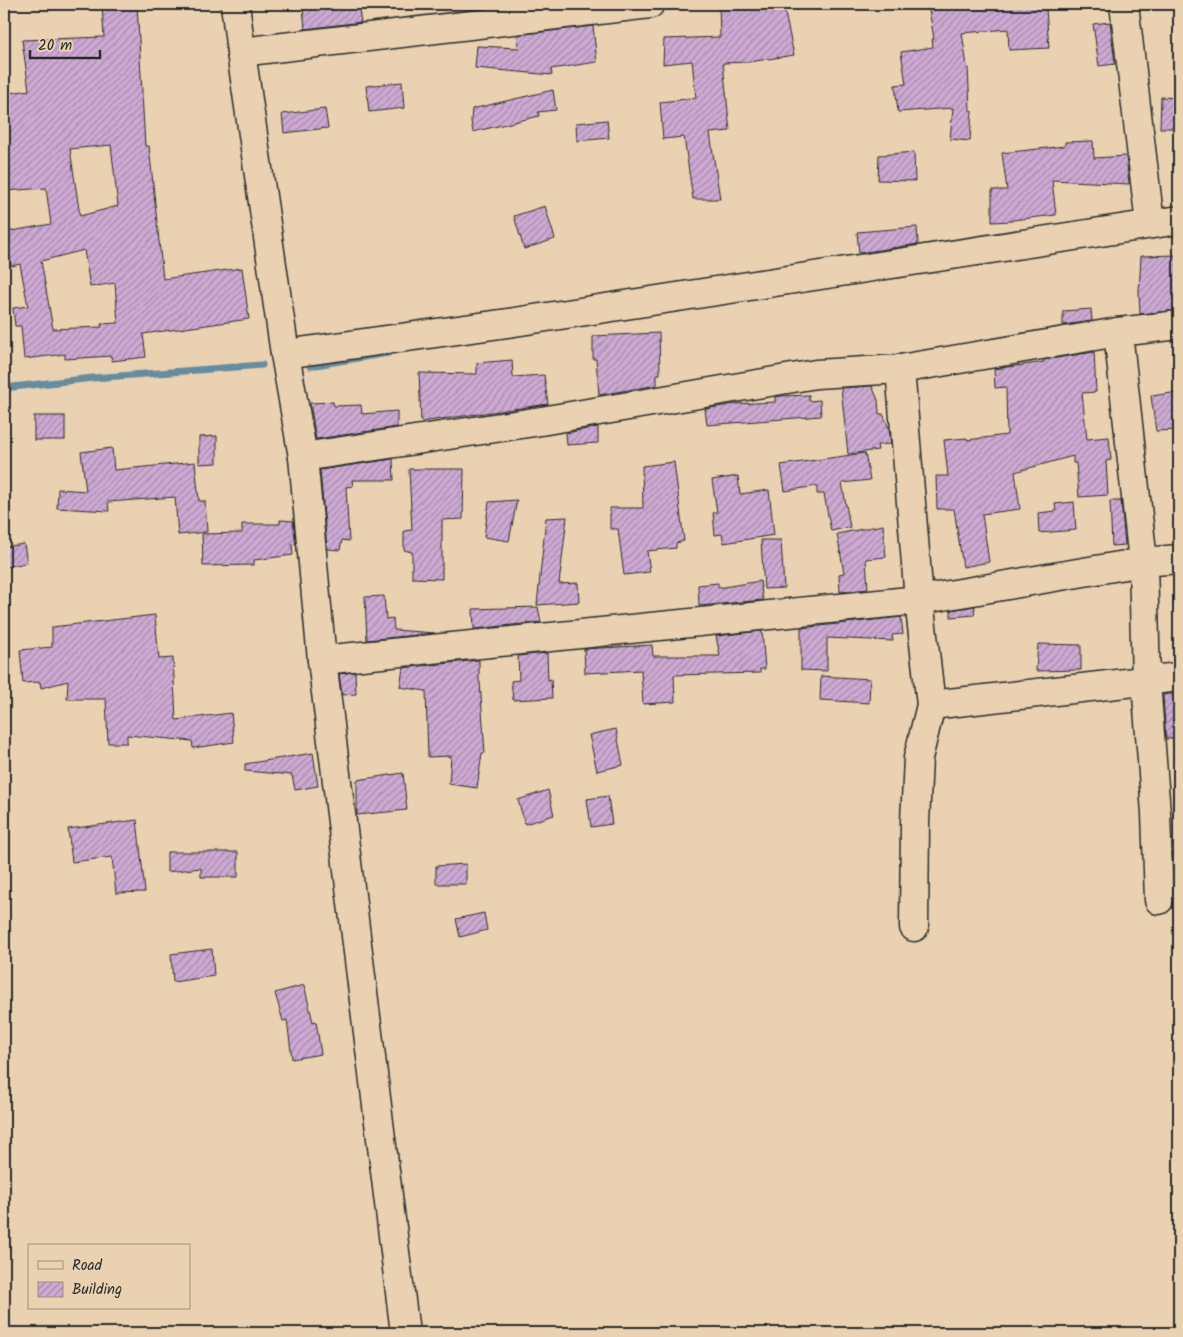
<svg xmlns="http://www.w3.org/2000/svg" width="1183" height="1337" font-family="Kalam,sans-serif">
<defs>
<pattern id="building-hatch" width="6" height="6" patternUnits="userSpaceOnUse" patternTransform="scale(1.25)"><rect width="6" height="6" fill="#cda9d3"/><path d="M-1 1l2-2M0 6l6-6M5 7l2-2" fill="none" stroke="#a78aab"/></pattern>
</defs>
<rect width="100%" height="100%" fill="#e9d1b1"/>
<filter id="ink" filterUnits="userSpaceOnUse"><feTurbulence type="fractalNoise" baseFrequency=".02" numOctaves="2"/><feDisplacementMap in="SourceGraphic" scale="10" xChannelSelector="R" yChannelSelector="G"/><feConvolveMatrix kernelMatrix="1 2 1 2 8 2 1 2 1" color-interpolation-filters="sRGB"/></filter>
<g filter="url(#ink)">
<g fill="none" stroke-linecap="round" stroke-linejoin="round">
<g stroke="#658c9f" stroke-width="7">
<path d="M 310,366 L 388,353"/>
<path d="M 4,388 L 93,378 L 262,365"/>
</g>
</g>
<g fill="url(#building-hatch)" stroke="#2b2b2b" fill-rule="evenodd">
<path d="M 102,4 L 137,4 L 145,146 L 149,146 L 163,279 L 242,268 L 249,319 L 143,334 L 146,357 L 112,361 L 111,356 L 65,359 L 65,354 L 24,359 L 21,326 L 15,326 L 13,308 L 28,306 L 20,264 L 11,266 L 6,232 L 51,224 L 46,188 L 4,191 L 4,94 L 29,90 L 22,40 L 104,37 ZM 111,145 L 118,206 L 80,216 L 70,149 ZM 84,250 L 90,287 L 115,283 L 118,323 L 101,324 L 102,327 L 53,329 L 41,261 Z"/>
<path d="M 358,4 L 361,22 L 305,29 L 303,8 Z"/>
<path d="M 719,4 L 783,4 L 794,55 L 749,62 L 723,63 L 730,131 L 710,133 L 720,199 L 693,199 L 684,137 L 663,139 L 660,102 L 696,98 L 692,61 L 663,64 L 664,39 L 720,37 Z"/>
<path d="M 928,4 L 1041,4 L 1042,10 L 1046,9 L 1049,48 L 1009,50 L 1008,29 L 962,33 L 967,66 L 968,67 L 970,110 L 972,111 L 970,141 L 950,139 L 953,108 L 898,112 L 895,85 L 906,84 L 901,52 L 933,47 L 932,39 L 934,39 Z"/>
<path d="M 1110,22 L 1115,64 L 1099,66 L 1093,24 Z"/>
<path d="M 593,26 L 597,62 L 551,69 L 552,75 L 475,68 L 477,46 L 519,48 L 517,35 Z"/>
<path d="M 402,82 L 404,108 L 369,112 L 366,86 Z"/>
<path d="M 553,90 L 556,110 L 538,112 L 539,116 L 473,132 L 471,121 L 472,109 Z"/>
<path d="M 1161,97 L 1179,98 L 1179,128 L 1160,128 Z"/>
<path d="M 325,109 L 328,128 L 284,133 L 282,114 Z"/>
<path d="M 607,120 L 609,138 L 577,141 L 576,123 Z"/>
<path d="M 1093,141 L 1094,158 L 1126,156 L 1129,184 L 1052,180 L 1056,215 L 1012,220 L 1012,221 L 992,222 L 992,190 L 1007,190 L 1002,153 L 1065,146 L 1065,142 Z"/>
<path d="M 914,152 L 915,181 L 878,180 L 879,155 Z"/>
<path d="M 545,206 L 555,239 L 524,249 L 514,216 Z"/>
<path d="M 917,227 L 918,244 L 859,253 L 857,232 Z"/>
<path d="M 1179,255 L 1179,310 L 1140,314 L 1139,292 L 1141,256 Z"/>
<path d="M 1091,309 L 1092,321 L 1063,325 L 1063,311 Z"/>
<path d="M 659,333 L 660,374 L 657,374 L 657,385 L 599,395 L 596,359 L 593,359 L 593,336 Z"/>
<path d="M 1094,352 L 1096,392 L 1082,393 L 1087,439 L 1109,437 L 1111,460 L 1106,461 L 1108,495 L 1079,497 L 1076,463 L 1073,463 L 1073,456 L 1015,472 L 1020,509 L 982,514 L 989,562 L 963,567 L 954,509 L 937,509 L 936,476 L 948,476 L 944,440 L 967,438 L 967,440 L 1007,435 L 1006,387 L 995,388 L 994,369 L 1044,362 L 1044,360 Z"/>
<path d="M 512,360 L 513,377 L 544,375 L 548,404 L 421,422 L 419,373 L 477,374 L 477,363 Z"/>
<path d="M 872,386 L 878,400 L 879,414 L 883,414 L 889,428 L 891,444 L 877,445 L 878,450 L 848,454 L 841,388 Z"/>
<path d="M 1179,392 L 1179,430 L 1156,431 L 1151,396 Z"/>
<path d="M 809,395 L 809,401 L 820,400 L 821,416 L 707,425 L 705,409 L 736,404 L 775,402 L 775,397 L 780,396 Z"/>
<path d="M 333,402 L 334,406 L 361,405 L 362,414 L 397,411 L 397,427 L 316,439 L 310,403 Z"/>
<rect x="34" y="416" width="31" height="24"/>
<path d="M 598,427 L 598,443 L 567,445 L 566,433 Z"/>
<path d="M 217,436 L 217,463 L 199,464 L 199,437 Z"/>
<path d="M 112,448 L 114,470 L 195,462 L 199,501 L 205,501 L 207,532 L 178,535 L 175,497 L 108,502 L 109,511 L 57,508 L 58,489 L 86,491 L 81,452 Z"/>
<path d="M 865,453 L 870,480 L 842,483 L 850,527 L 831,531 L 824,494 L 817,494 L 817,486 L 785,491 L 781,465 Z"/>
<path d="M 393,459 L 394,480 L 352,480 L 353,486 L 346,487 L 349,541 L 342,540 L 340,550 L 327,549 L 320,470 Z"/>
<path d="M 674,462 L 684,541 L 676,543 L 676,548 L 647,551 L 650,572 L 624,575 L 618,529 L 610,529 L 610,508 L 643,508 L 642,466 Z"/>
<path d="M 409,469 L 464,469 L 463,519 L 442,520 L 442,579 L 412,578 L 412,552 L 404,550 L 404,531 L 412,530 Z"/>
<path d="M 738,476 L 740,494 L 769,490 L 774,535 L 724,543 L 722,534 L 715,535 L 713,513 L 717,512 L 712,480 Z"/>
<path d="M 517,500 L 509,541 L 484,537 L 489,502 Z"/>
<path d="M 1110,501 L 1121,501 L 1125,545 L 1112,546 Z"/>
<path d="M 1074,502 L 1076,530 L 1039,533 L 1038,513 L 1056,511 L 1055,504 Z"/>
<path d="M 567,517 L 559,584 L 578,583 L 579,602 L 537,605 L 546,518 Z"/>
<path d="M 280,520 L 293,521 L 296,545 L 292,544 L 293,555 L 254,560 L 254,565 L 203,566 L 202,534 L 242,533 L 242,524 L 280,524 Z"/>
<path d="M 883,525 L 886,557 L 866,559 L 868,589 L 840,592 L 839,574 L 844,573 L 837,534 Z"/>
<path d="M 761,540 L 781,540 L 784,588 L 764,589 Z"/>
<path d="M 24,544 L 27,563 L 4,567 L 4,547 Z"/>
<path d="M 760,581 L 763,600 L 699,606 L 698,585 L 718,583 L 718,588 Z"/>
<path d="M 384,596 L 386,619 L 393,618 L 394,630 L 435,633 L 367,640 L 365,597 Z"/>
<path d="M 975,606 L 974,615 L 951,617 L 951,610 Z"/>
<path d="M 538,607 L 541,622 L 474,629 L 473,609 Z"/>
<path d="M 155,615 L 159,659 L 173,658 L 176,720 L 231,713 L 234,742 L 193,748 L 192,741 L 127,735 L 127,743 L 108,743 L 106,699 L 67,699 L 68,681 L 41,688 L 40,682 L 23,683 L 20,650 L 52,647 L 52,627 Z"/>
<path d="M 901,617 L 903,634 L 892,635 L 893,641 L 827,638 L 827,671 L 801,670 L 801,628 Z"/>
<path d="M 762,631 L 765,669 L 760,669 L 760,673 L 674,675 L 675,702 L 643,704 L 641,670 L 585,673 L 584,649 L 652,645 L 653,656 L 720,656 L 716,636 Z"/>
<path d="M 1038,644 L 1081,645 L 1081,670 L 1036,671 Z"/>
<path d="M 547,653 L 548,680 L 551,679 L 552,698 L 513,700 L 511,681 L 519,680 L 518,656 Z"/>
<path d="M 479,660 L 479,682 L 480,682 L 485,753 L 482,753 L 477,788 L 449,784 L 451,756 L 428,757 L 426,691 L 400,687 L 403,668 Z"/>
<path d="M 355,672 L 356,694 L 342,695 L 339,674 Z"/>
<path d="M 821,676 L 870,679 L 869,703 L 820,700 Z"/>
<path d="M 1179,693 L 1179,738 L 1166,739 L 1163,695 Z"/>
<path d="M 616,729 L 623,765 L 597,771 L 589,735 Z"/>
<path d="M 313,753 L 318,786 L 295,790 L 292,775 L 245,771 L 245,764 Z"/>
<path d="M 403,773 L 407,810 L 357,815 L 357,780 Z"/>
<path d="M 548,790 L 554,815 L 525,824 L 518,800 Z"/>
<path d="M 608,796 L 612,824 L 591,827 L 587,799 Z"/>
<path d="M 137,820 L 145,892 L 116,893 L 112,857 L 72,862 L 68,829 Z"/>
<path d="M 167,852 L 238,852 L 238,877 L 201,877 L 201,868 L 167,872 Z"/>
<path d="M 466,864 L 466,884 L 436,884 L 436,866 Z"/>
<path d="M 484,913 L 487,930 L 460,937 L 456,919 Z"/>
<path d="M 212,949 L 214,976 L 173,982 L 171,954 Z"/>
<path d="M 304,985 L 313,1022 L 316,1021 L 321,1054 L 292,1059 L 287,1020 L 283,1021 L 275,993 Z"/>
</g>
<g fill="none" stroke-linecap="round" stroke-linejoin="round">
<defs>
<g id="minor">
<path d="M 235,4 L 241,52 L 285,354 L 303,457 L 322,660 L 405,1333"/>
<path d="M 1124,4 L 1150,224"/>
<path d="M 241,52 L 650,4"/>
<path d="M 1118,332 L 1143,562 L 1146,682 L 1156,813 L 1159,900"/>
<path d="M 285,354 L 508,323 L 1179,220"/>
<path d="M 900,369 L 919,600 L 931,705 L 918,758 L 915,822 L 914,927"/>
<path d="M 303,457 L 541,421 L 816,374 L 900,369 L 1118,332 L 1179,325"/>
<path d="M 322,660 L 919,600 L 1143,562 L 1179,559"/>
<path d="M 931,705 L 1179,677"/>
</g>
</defs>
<use href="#minor" stroke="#2b2b2b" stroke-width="31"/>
<use href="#minor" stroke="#e9d1b1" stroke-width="28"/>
</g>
</g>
<rect width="1183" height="1337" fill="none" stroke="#e9d1b1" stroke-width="20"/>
<rect x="10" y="10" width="1163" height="1317" fill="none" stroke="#2b2b2b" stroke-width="2" filter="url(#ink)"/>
<rect x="28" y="1244" width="162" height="65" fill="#e9d1b1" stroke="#9d8f7b"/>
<rect x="38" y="1261" width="25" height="8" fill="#e9d1b1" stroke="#9d8f7b"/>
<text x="72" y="1270" font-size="15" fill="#2b2b2b">Road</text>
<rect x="38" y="1282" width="25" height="15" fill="url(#building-hatch)" stroke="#9d8f7b"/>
<text x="72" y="1294" font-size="15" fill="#2b2b2b">Building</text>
<path d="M30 50v8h70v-8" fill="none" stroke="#2b2b2b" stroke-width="2.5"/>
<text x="38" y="50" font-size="15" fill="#2b2b2b" stroke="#e9d1b1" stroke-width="4" paint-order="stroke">20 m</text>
</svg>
